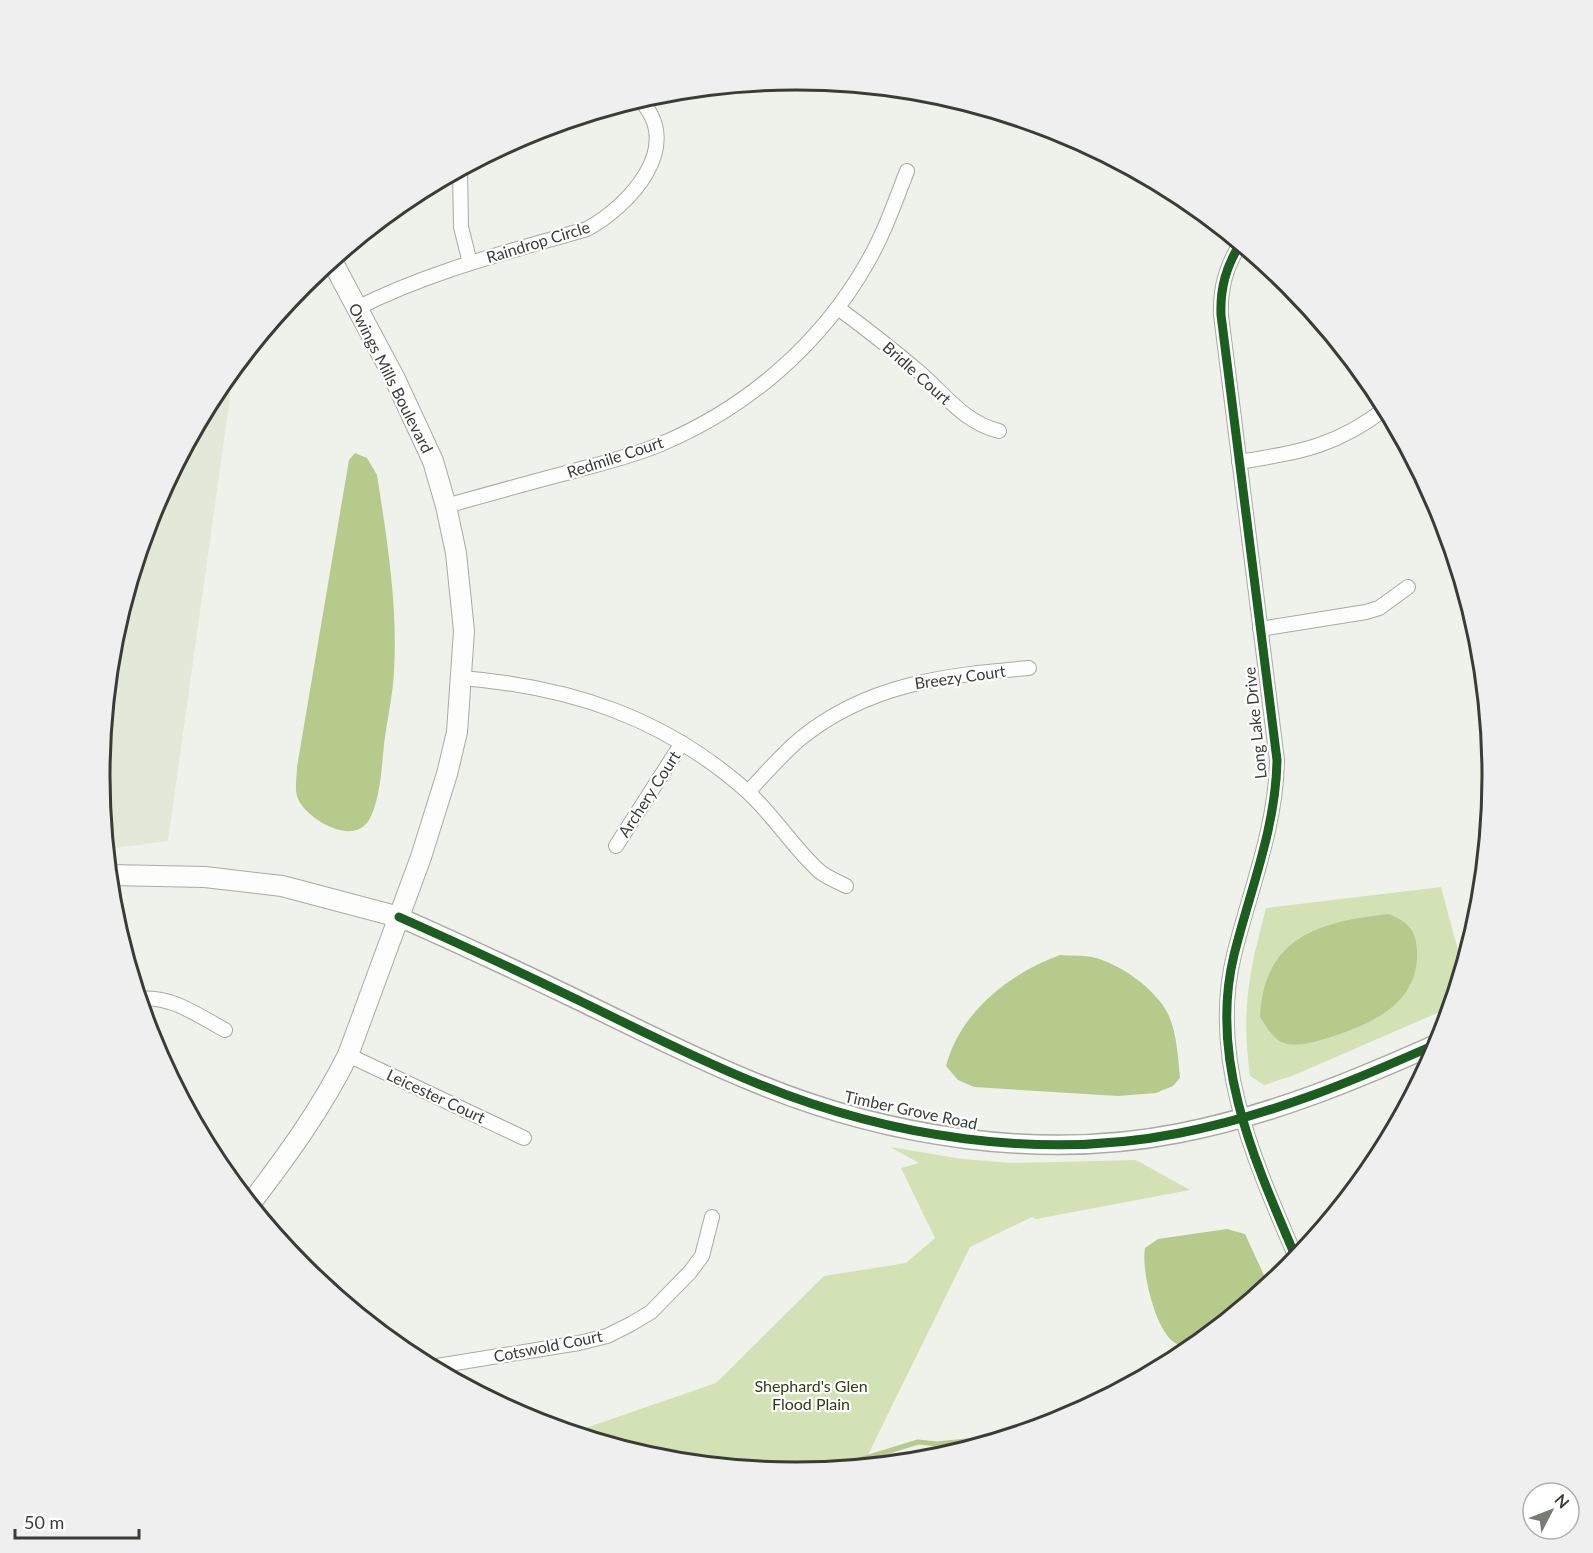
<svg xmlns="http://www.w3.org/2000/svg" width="1593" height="1553" font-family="Lato,sans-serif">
<rect width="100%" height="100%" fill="#eff2ea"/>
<path fill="#e3e9d9" d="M 234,369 L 168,841 L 107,849 L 100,776 L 113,640 L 153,509 L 217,389 Z"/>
<g fill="#d2e2b5">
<path d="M 1441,887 L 1463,969 L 1451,1007 L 1292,1076 L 1264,1085 L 1250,1076 C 1241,1008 1249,973 1266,908 Z"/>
<path d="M 890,1147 L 962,1159 L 1012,1163 L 1136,1160 L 1190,1190 L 1036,1219 L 1032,1217 L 970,1247 L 862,1467 L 796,1473 L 660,1460 L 571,1433 L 716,1383 L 824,1276 L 906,1263 L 935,1238 L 901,1168 L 919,1163 Z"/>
</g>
<g fill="#b6ca8c">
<path d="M 355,453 L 367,458 L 377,475 C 387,539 398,606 394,671 C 393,695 387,720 384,744 C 382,766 380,801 369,820 C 353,847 307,819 298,799 C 294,790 297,776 297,767 L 349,460 Z"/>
<path d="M 1389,914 C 1407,922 1416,929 1417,950 C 1420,1002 1374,1023 1331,1037 C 1315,1041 1297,1049 1281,1042 C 1272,1037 1266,1026 1260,1017 C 1264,937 1318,922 1389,914 Z"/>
<path d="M 1060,955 C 1070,956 1082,955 1092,957 C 1119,963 1156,989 1168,1014 C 1177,1033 1178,1057 1180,1078 L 1173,1086 L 1156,1093 L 1118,1096 L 974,1087 L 958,1080 L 946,1066 C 960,1012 1010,973 1060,955 Z"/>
<path d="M 1227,1229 L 1245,1234 L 1269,1286 L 1193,1349 C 1188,1348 1179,1346 1175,1343 C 1155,1330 1141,1270 1145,1248 L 1158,1239 Z"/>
</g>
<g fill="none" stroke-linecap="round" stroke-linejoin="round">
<g stroke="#b6ca8c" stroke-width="5">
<path d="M 1083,1410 C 1103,1394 1118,1384 1142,1378"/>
<path d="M 840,1469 L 853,1462 L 918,1442 L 937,1444 L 1005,1437 L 1040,1428"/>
</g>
<defs>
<g id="minor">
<path d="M 460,170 L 461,227 L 470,263"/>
<path d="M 1240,244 C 1226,267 1220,288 1221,315 L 1277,760 C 1276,828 1250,890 1234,955 C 1208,1061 1256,1164 1297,1260"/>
<path d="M 357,308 C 430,271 508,252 587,229 C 629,206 686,146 639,99"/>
<path d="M 838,308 C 865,328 892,349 918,371 C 945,394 963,422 999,431"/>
<path d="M 1239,462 C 1299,452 1336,447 1386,408"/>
<path d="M 446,506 C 489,494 531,482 574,471 C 603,463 633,456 661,444 C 747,408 821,344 867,263 C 884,234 895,202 907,171"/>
<path d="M 1260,629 L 1366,612 L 1379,608 L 1408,587"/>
<path d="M 462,678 C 572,687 665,718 748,792 C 774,816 793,847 818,870 C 825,877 837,881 846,886"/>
<path d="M 748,792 C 765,774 781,755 800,739 C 867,684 946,675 1029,668"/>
<path d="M 616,846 L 682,743"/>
<path d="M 139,999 C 171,995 197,1015 225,1030"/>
<path d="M 348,1055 L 524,1138"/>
<path d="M 431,1367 L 579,1343 L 607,1336 L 631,1324 L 651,1312 L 690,1272 L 702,1256 L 712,1217"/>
</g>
<path id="tertiary" d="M 399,917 C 460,944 520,972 580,1001 C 638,1029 696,1059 756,1083 C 887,1137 1040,1161 1180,1133 C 1272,1115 1356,1080 1441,1042"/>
<g id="secondary">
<path d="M 109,875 L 205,877 L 282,886 L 399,917"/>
<path d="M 250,1204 C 287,1156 321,1109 348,1055 L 421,857 L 447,774 L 457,732 L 464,631 L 456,553 L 446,506 L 433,461 L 395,379 L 332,261"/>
</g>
</defs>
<use href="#minor" stroke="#a8aaa4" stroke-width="16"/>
<use href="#tertiary" stroke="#a8aaa4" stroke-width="21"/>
<use href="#secondary" stroke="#a8aaa4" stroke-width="22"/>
<use href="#minor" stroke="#fdfdfc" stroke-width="14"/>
<use href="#tertiary" stroke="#fdfdfc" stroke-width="18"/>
<use href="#secondary" stroke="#fdfdfc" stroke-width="20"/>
<defs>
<g id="cycleway">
<path d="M 1240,244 C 1226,267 1220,288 1221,315 L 1277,760 C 1276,828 1250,890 1234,955 C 1208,1061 1256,1164 1297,1260"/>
<path d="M 399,917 C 460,944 520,972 580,1001 C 638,1029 696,1059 756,1083 C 887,1137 1040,1161 1180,1133 C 1272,1115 1356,1080 1441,1042"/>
</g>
</defs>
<use href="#cycleway" stroke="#fff" stroke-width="13"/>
<use href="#cycleway" stroke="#1b5e20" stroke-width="9"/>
</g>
<g text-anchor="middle" stroke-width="4.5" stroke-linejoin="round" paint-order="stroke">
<g font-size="16" fill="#3a3c36" stroke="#fff">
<text transform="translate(538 242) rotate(-17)" y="6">Raindrop Circle</text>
<text transform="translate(917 373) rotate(42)" y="6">Bridle Court</text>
<text transform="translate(391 378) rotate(63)" y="6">Owings Mills Boulevard</text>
<text transform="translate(615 457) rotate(-18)" y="6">Redmile Court</text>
<text transform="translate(960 677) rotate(-8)" y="6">Breezy Court</text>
<text transform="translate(1255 723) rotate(-96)" y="6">Long Lake Drive</text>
<text transform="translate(649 794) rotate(-57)" y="6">Archery Court</text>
<text transform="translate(436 1096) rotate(25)" y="6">Leicester Court</text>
<text transform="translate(911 1110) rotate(12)" y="6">Timber Grove Road</text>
<text transform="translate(548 1346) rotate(-11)" y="6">Cotswold Court</text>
</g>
<g font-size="16" fill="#303c17" stroke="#fff">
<text x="811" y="1392">Shephard's Glen<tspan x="811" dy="18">Flood Plain</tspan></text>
</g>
</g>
<path d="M0 0H1593V1553H0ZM110 776a686 686 0 1 1 1372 0a686 686 0 1 1-1372 0Z" fill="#efefef" fill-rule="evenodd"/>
<path fill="none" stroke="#3a3c36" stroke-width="3" d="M110 776a686 686 0 1 1 1372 0a686 686 0 1 1-1372 0Z"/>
<g transform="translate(1551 1511) rotate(48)"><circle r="28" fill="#ffffff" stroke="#b0b1af" stroke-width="1.5"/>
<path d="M0-4.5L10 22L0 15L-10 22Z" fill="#797c75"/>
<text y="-9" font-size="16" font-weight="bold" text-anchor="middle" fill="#3a3c36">N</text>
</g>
<path d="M15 1529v9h124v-9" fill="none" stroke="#3a3c36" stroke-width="3"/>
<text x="24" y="1529" font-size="18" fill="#3a3c36" stroke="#ffffff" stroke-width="4.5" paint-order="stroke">50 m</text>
</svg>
